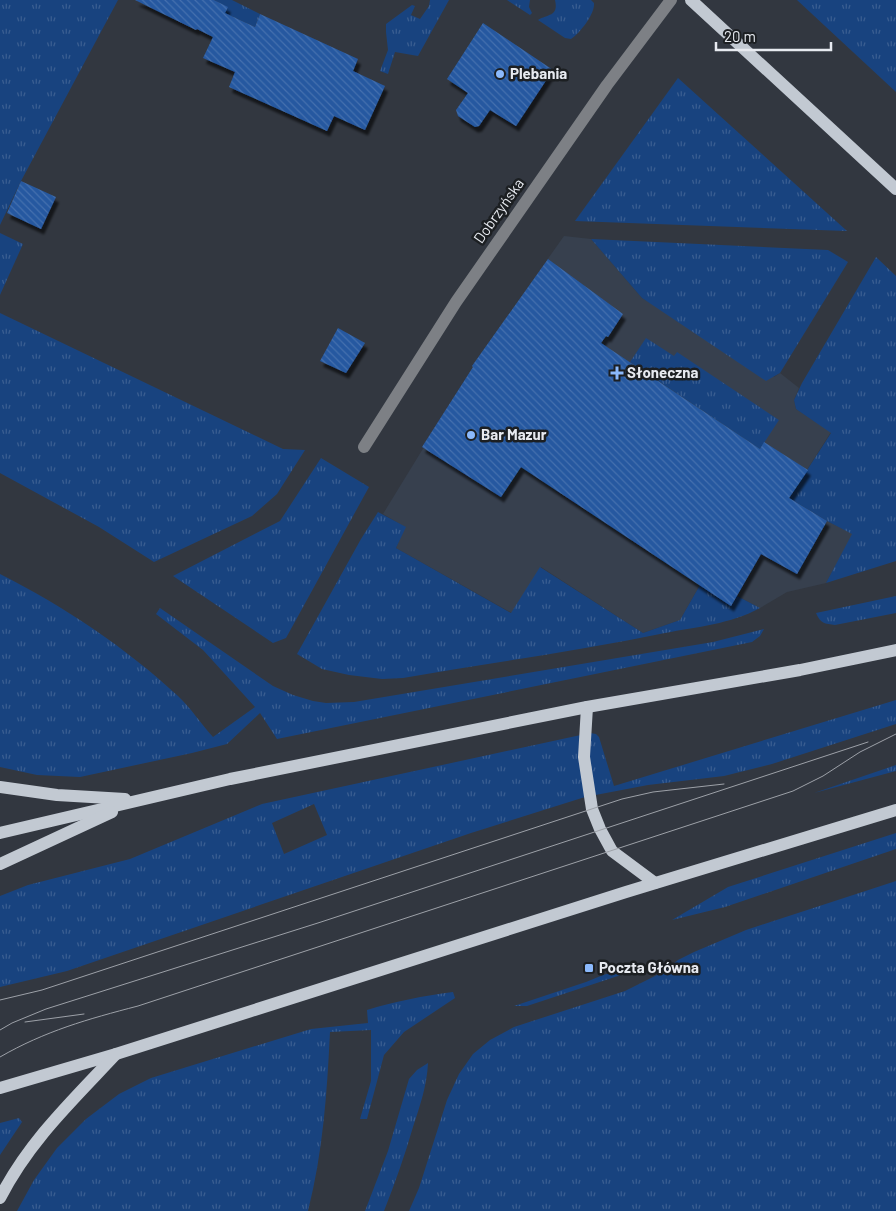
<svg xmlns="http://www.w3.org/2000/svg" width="896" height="1211" font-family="Barlow,sans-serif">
<defs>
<pattern id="grass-tufts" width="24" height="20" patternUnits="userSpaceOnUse" patternTransform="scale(1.25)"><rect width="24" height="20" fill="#18437f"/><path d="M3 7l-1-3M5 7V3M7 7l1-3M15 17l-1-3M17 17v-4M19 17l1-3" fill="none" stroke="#3a5e91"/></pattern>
<pattern id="building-back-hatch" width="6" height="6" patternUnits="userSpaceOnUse" patternTransform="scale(1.25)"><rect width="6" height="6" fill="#2558a0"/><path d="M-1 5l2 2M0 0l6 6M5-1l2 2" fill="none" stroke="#4570ae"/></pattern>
<filter id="shadow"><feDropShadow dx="3" dy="5.5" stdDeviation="1" flood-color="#0009"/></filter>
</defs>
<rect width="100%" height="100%" fill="#323740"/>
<path fill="#37404e" d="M 564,236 L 591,239 L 642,298 L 774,377 L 780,373 L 799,388 L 794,400 L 796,409 L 831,432 L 789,498 L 827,521 L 853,534 L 826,583 L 787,592 L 760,608 L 737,596 L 731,606 L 700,585 L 680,620 L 643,633 L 541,567 L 512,613 L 396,548 L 405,527 L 383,514 L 473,367 L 472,366 Z"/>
<g fill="url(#grass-tufts)" fill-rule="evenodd">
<path d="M 0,0 L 118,0 L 21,181 L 0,225 Z"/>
<path d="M 214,0 L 232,0 L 260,14 L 255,27 L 225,13 L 227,7 Z"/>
<path d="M 430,0 L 449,0 L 418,56 L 395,52 L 388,74 L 380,71 L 388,50 L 386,32 L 386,24 L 412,5 L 415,6 L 411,15 L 420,19 L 429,6 Z"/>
<path d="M 507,0 L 530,0 L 529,7 L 532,13 L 530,15 Z"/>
<path d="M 555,0 L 591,0 L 594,3 C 595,14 580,33 571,39 L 565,38 L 538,20 C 547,14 559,17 555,0 Z"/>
<path d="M 797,0 L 896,0 L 896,92 Z"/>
<path d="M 678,78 L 847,231 L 575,221 Z"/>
<path d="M 0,233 L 23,244 L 0,295 Z"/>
<path d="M 591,239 L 828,250 L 848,262 L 780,373 L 766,381 L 642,298 Z"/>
<path d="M 876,257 L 896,276 L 896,561 L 826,583 L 852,534 L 827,521 L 789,498 L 831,433 L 796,409 L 794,400 L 802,383 Z"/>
<path d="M 0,313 L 283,449 L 305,450 L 277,494 L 252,516 L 154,562 L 99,527 L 0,473 Z"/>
<path d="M 646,338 L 674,356 L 677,352 L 779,420 L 760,449 L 630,362 Z"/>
<path d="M 321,458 L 369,487 L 286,638 L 273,643 L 173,576 L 280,521 Z"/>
<path d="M 378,512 L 406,527 L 396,548 L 511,613 L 540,567 L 643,633 L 680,620 L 700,585 L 731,606 L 737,596 L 760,608 C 731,624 696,627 665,633 C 578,651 490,663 403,678 L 382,679 L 349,675 L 322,669 L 297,654 L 361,539 Z"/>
<path d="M 0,574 C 65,607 125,647 178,696 C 191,708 201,724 213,737 L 255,707 L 203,650 L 156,614 L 160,608 L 273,686 L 293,695 L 313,701 L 326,703 L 354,702 L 713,642 L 764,629 L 760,636 L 752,642 L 277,739 L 260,713 L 227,744 L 192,753 L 80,777 L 37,775 L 0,767 Z"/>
<path d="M 896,596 L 896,613 L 835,625 C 825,624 820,623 816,613 Z"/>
<path d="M 896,700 L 896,724 L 772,764 L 724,776 L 648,785 L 585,797 L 471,833 L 67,971 L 0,987 L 0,896 L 28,885 L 130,859 L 262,804 L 590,733 L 596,734 L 599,737 L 614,786 ZM 314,804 L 327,835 L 284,854 L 272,823 Z"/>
<path d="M 896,765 L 896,771 L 814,793 Z"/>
<path d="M 896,833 L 896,849 L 725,907 L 672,920 L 728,887 Z"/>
<path d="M 896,881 L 896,1211 L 409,1211 L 419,1188 L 447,1100 L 459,1074 L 473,1054 L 490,1040 L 514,1027 L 625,991 L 663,972 L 678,960 L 694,952 L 746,930 Z"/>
<path d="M 645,964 L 624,974 L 527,1006 L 514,1006 L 586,982 L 603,975 Z"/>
<path d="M 453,992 L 455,998 L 404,1032 L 384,1055 L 367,1119 L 360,1119 L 371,1081 L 371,1030 L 330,1032 C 327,1093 323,1152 308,1211 L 17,1211 L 34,1180 L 57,1148 L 86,1119 L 119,1094 L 151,1078 L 311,1029 L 368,1023 L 367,1010 C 396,1001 423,996 453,992 Z"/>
<path d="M 428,1063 C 427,1085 420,1106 413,1127 C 405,1155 395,1183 384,1211 L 365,1211 L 388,1151 L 409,1079 L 417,1070 Z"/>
<path d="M 19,1118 L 22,1122 L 0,1155 L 0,1123 Z"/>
</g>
<g fill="url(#building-back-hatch)" filter="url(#shadow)">
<path d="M 135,0 L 214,0 L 228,7 L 225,13 L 255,27 L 260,14 L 358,59 L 353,71 L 385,86 L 365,130 L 334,116 L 327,131 L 229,87 L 235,72 L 203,58 L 213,37 L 197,29 L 196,30 Z"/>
<path d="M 483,23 L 553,70 L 516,126 L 490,110 L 479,126 L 475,127 L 458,116 L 456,110 L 468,93 L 447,79 Z"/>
<path d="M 21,181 L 56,197 L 41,229 L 7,213 Z"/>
<path d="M 548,259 L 623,314 L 608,337 L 606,336 L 601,343 L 760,449 L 764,442 L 808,470 L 789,498 L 827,521 L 797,574 L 761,554 L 731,606 L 521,467 L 501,497 L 422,447 L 473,367 L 472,366 Z"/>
<path d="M 338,328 L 365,343 L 346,373 L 320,361 Z"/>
</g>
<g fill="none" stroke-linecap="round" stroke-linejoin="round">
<path stroke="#7d8085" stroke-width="12" d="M 364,447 L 456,302 L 607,85 L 671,0"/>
<g stroke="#c2c9d2" stroke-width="12">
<path d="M 691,0 L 896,189"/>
<path d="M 587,707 L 584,757 L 592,809 L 600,829 L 612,851 L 655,883"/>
<path d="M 0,787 L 57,795 L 125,799"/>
<path d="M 0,833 L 230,779 L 587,707 L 800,670 L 896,650"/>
<path d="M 0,864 L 112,812"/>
<path d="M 0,1088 L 116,1054 L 626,892 L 896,810"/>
<path d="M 0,1198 C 29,1141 73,1100 116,1054"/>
</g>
<g stroke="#9da1a8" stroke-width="1">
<path d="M 0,1000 L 42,990 L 622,799 L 653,792 L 724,784"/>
<path d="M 25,1022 L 84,1014"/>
<path d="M 0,1030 L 12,1023 L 46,1009 L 321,922 L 868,742"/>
<path d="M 0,1057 C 45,1031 88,1019 138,1006 L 793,791 L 823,776 L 860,752 L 896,734"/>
</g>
</g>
<g fill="#8bb9fc" stroke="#1c1f22" stroke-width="2">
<circle cx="500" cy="74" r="5"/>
<path d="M614.5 365.5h5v5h5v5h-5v5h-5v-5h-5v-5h5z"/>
<circle cx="471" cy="435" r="5"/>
<rect x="584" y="963" width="10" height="10" rx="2.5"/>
</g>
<g text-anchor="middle" stroke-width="5" stroke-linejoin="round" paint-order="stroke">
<g font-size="15" font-weight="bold" fill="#e7eaf0" stroke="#1c1f22" text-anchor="start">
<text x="510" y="79">Plebania</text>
<text x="627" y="378">Słoneczna</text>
<text x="481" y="440">Bar Mazur</text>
<text x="599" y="973">Poczta Główna</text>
</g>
<g font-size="15" fill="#e7eaf0" stroke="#1c1f22">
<text transform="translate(499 211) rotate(-55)" y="5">Dobrzyńska</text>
</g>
</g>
<path d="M716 42v8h115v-8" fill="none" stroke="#e7eaf0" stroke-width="2.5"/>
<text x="724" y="42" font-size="15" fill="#e7eaf0" stroke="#1c1f22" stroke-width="4" paint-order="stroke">20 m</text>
</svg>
